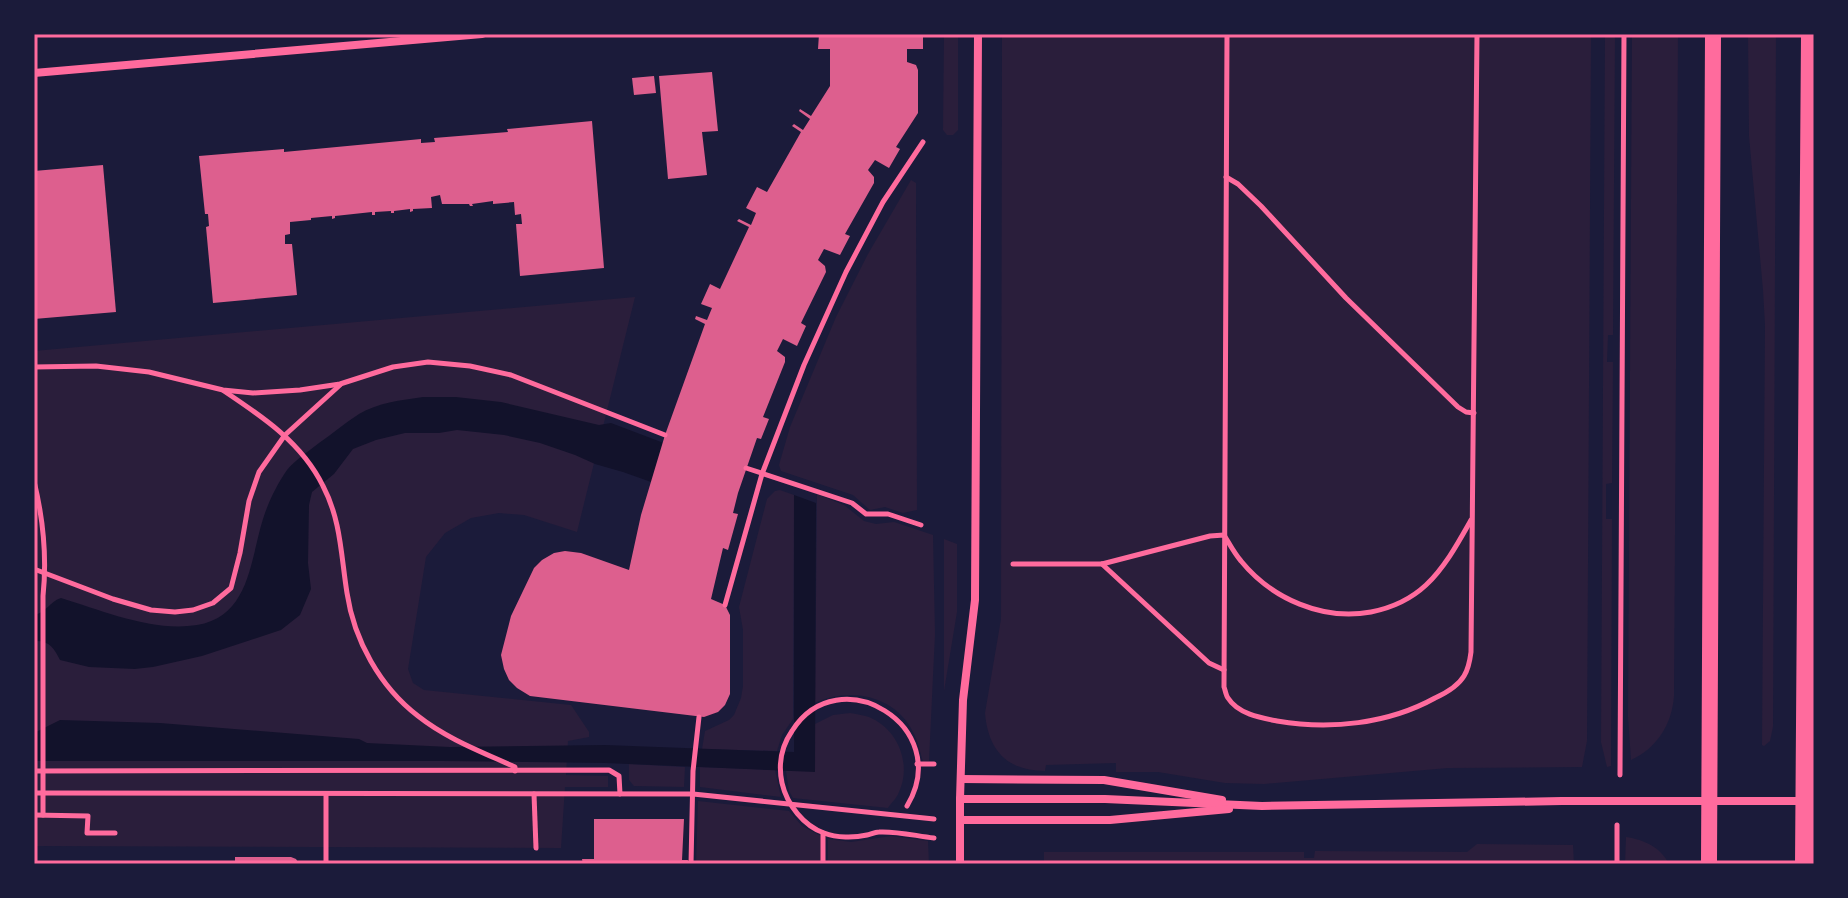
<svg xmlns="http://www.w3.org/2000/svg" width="1848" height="898" font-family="Quicksand,sans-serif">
<rect width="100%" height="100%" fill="#1b1b3a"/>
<g fill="#2a1e3b">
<path d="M 944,34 L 958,34 L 958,130 L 953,135 L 947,135 L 943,130 Z"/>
<path d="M 1002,34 L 1591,34 L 1587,741 L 1582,767 L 1448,768 L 1264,784 L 1225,783 L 1158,772 L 1116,772 L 1116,763 L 1046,765 L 1045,771 C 1007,771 988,750 985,713 L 1001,619 Z"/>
<path d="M 1605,34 L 1615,34 L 1613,335 L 1608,335 L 1607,362 L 1613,362 L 1612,483 L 1606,484 L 1606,519 L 1612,519 L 1611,766 L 1607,767 L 1601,742 Z"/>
<path d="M 1632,34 L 1678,34 L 1674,696 C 1672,724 1657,748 1631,760 L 1628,717 Z"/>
<path d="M 1748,34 L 1776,34 L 1773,727 L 1770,741 L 1764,746 L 1762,745 L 1765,325 L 1763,290 L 1749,136 Z"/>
<path d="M 911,180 L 916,183 L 916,203 L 917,510 L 903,513 L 885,507 L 870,510 L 853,495 L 781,471 L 779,465 L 790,427 L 836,317 L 868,254 Z"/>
<path d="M 635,297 L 577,532 L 524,515 L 499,513 L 471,518 L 445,533 L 426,557 L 408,669 L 413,683 L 424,690 L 571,705 L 589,732 L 589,737 L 568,741 L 566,775 L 608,776 L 608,787 L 565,787 L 561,848 L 34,846 L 34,351 Z"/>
<path d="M 780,490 L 794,495 L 793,719 L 782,735 L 777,751 L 702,749 L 705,731 L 729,720 L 734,715 L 741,698 L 743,686 L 743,630 L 739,607 L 767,499 L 775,491 Z"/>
<path d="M 817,494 L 844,505 L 864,521 L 876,524 L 894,522 L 933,535 L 935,634 L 929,761 L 923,762 C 920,752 918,741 913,732 C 896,696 850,686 815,703 Z"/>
<path d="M 944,539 L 957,544 L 957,612 L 944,691 Z"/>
<path d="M 850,713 C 856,714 863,715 869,717 C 898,729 912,764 899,792 C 897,798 891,803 888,808 L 793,798 L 789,791 L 786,771 L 814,771 L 815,724 L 833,715 Z"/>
<path d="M 629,764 L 685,767 L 684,787 L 634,786 L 629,780 Z"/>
<path d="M 700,767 L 775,770 L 781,797 L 700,787 Z"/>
<path d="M 698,801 L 789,811 L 802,826 L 821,836 L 821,864 L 696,864 Z"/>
<path d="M 891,836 L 928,841 L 929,864 L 828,864 L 828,839 L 851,842 Z"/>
<path d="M 1626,837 C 1645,840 1660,847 1669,864 L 1625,864 Z"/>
<path d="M 1477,844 L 1573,845 L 1574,864 L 1044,864 L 1044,852 L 1304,852 L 1304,858 L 1314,858 L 1315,851 L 1467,852 Z"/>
</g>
<g fill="#12122b">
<path d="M 423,397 L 456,397 L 501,402 L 599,425 L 611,423 L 740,472 L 727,509 L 623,472 L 595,464 L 575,455 L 540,443 L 504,435 L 457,430 L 439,433 L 405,433 L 376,440 L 353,449 L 334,474 L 312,492 L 309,505 L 308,563 L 311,589 L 300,615 L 281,630 L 202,656 L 153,667 L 135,669 L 89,667 L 60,660 C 54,648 49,640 34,641 L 34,615 C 46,613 50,601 61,598 C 104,611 152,632 197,625 C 250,616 250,560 263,519 C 268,503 277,484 287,470 C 295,460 309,451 319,443 C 332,434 345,423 359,414 C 377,403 401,400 423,397 Z"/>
<path d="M 794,495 L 816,503 L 815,772 L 605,763 L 442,761 L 34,761 L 34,732 L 36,732 L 60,720 L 160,723 L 359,739 L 367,743 L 450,747 L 605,745 L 794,752 Z"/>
</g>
<g fill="#dd5f8e">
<path d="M 819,34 L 923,34 L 923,49 L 907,49 L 907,62 L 916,65 L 918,70 L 918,113 L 896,147 L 900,149 L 889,168 L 875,160 L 868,170 L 874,177 L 874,183 L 845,234 L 850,236 L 840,255 L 824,249 L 818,260 L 825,266 L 826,272 L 801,323 L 806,326 L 797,346 L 783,339 L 777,351 L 785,357 L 785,362 L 763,417 L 769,419 L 761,439 L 757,438 L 738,493 L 733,513 L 738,514 L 728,550 L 723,548 L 711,599 L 725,605 L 730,615 L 730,694 L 725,705 L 718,712 L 704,717 L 530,696 L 517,688 L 509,680 L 504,669 L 501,655 L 511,616 L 534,568 L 542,560 L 554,553 L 565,551 L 581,553 L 629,570 L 641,515 L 665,435 L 705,324 L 695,319 L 696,316 L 707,320 L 712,308 L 701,304 L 710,284 L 720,289 L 749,227 L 737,221 L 739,219 L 751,225 L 756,213 L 746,208 L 757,187 L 767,192 L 801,132 L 792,126 L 794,124 L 803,130 L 810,119 L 799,111 L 800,109 L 811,116 L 830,86 L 830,49 L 818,49 Z"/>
<path d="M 712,72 L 718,131 L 702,132 L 707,175 L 668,179 L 659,76 Z"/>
<path d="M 654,76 L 656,93 L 634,95 L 632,78 Z"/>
<path d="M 592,121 L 604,268 L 520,276 L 516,224 L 522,224 L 521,214 L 515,215 L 514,202 L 493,204 L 493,201 L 472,204 L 473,206 L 470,206 L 469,204 L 442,204 L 440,195 L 431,197 L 432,208 L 413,209 L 413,211 L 410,212 L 410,209 L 394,211 L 394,213 L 391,213 L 391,211 L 375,212 L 375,215 L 372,215 L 372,212 L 335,216 L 335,218 L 332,219 L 332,216 L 311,218 L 311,220 L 290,222 L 290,234 L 285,235 L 285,244 L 292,244 L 297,295 L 213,303 L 206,227 L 209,226 L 208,214 L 205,214 L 199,156 L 284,149 L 284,152 L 421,139 L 421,143 L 435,142 L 434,138 L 508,132 L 507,129 Z"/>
<path d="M 103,165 L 116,312 L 34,319 L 34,171 Z"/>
<path d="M 594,819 L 684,819 L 682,860 L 688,860 L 687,864 L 583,864 L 582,859 L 594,859 Z"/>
<path d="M 235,857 L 291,857 L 296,859 L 299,864 L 235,864 Z"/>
</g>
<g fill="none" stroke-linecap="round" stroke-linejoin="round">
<g stroke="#ff6b9d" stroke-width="5">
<path d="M 1227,34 L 1224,687 C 1225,689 1226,696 1228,698 C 1238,714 1261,718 1277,721 C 1330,730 1388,724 1435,698 C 1446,693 1458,686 1464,676 C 1469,668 1470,660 1471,652 L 1477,34"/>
<path d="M 1226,177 L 1238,184 L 1261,206 L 1346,298 L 1458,407 L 1466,412 L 1474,413"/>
<path d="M 34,367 L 96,366 L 149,372 L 223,390 L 253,393 L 300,390 L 340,384 L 393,367 L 428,362 L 470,366 L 511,375 L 665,435"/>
<path d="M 224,391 C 263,417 302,443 323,486 C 341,520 341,556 347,593 C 354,640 380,687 418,716 C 447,739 482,752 515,767 L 515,771"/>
<path d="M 746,468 L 852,503 L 866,514 L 888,514 L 921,525"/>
<path d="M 34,481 C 43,518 47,558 43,596 L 43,815"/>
<path d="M 1013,564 L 1102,564 L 1210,536 L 1224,535 C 1229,543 1234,553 1241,561 C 1272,599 1323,621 1371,612 C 1391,608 1411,599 1426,585 C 1445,567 1458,543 1471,520"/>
<path d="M 1102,564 L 1209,663 L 1224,670"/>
<path d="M 34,569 L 113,599 L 151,610 L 175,612 L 193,610 L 213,603 L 231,588 L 240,553 L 249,501 L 259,472 L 285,435 L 340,385"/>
<path d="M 725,605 L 762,474 L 804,365 L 846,272 L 883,202 L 923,142"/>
<path d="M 917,764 L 934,764"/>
<path d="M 34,771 L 609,770 L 619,776 L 620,794"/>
<path d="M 1620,775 L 1624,34"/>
<path d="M 34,793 L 693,794 L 934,819"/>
<path d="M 534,794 L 536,848"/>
<path d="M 326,795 L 326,864"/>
<path d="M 907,806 C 955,726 838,657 792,731 C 781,747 778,764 782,783 C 787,805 804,826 824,833 C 837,838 854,838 867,835 C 871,834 875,832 879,832 C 897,831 916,836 934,838"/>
<path d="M 34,815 L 88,816 L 87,833 L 115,833"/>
<path d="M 1617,825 L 1617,864"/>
<path d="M 823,833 L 823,864"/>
<path d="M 691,864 L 693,771 L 699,717"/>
</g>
<g stroke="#ff6b9d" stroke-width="8">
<path d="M 34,73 L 482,34"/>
<path d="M 961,779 L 1104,780 L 1222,800"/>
<path d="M 960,799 L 1105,799 L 1262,806 L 1562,801 L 1803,801"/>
<path d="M 960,820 L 1110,820 L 1229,809"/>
<path d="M 960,864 L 960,799 L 963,700 L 975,600 L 978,34"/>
</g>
<g stroke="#ff6b9d" stroke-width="16">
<path d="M 1709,864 L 1713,34"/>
<path d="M 1803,864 L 1809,34"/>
</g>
</g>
<rect width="1848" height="898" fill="none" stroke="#1b1b3a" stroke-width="72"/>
<rect x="36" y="36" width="1776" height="826" fill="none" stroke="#ff6b9d" stroke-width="3"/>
</svg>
